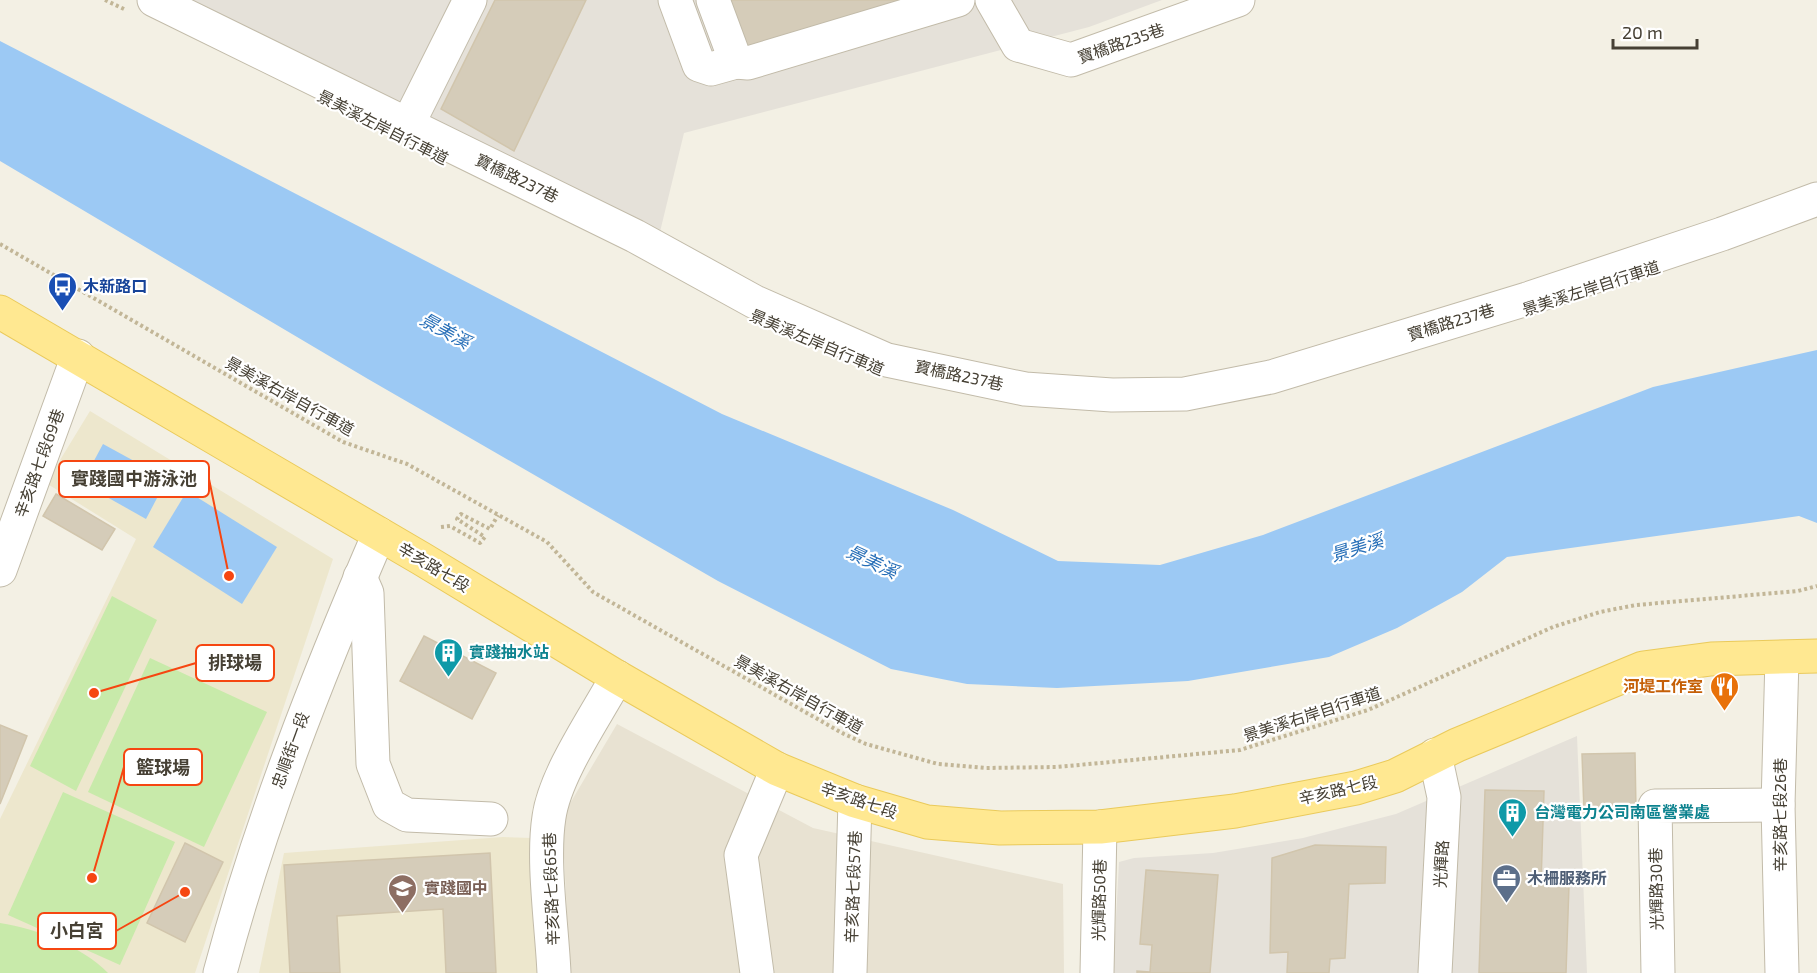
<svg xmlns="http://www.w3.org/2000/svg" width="1817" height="973" font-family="'Exo 2','Noto Sans TC',sans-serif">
<rect width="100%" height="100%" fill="#f3f0e4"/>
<path fill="#e8e2d2" d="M 617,724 L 813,828 L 1063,884 L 1064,973 L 570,973 L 562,817 Z"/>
<g fill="#e5e1d9">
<path d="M 154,0 L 1162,0 L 1089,27 L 684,133 L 658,240 Z"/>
<path d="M 1577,736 L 1587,973 L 1113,973 L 1119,862 L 1134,858 L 1213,853 L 1303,838 L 1396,814 Z"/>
</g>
<g fill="#ede7cd">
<path d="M 90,411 L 333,559 L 195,973 L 0,973 L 0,819 L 136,539 L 46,483 Z"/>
<path d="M 503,837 L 532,838 L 538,973 L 259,973 L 284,853 Z"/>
</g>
<g fill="#c8eaaa">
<path d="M 112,596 L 157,620 L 76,791 L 30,766 Z"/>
<path d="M 150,658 L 267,712 L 204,847 L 88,792 Z"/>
<path d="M 63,792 L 175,842 L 120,965 L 8,915 Z"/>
<path d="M 0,923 C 38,929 81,946 108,973 L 0,973 Z"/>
</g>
<g fill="#9cc9f4">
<path d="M 0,41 L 722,414 L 953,510 L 1058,561 L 1160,565 L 1263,535 L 1653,387 L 1817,350 L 1817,523 L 1799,516 L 1507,557 L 1462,592 L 1397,628 L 1329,657 L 1188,681 L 1057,688 L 967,684 L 891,669 L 718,581 L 368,379 L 0,161 Z"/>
<path d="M 103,444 L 167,479 L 146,519 L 82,483 Z"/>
<path d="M 187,491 L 277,547 L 242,604 L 153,547 Z"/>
</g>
<g fill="#d5ccb9" stroke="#d1c5ac" stroke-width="1.5">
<path d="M 495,0 L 586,0 L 514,151 L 441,109 Z"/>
<path d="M 724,0 L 909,0 L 742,55 Z"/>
<path d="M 56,494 L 115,529 L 102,550 L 43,516 Z"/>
<path d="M 424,636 L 496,673 L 472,719 L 400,681 Z"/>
<path d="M 0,725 L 27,736 L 0,804 Z"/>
<path d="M 1635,753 L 1636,810 L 1584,812 L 1582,754 Z"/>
<path d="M 1485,790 L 1544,791 L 1541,884 L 1569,885 L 1566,973 L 1479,973 Z"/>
<path d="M 185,843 L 223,862 L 185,942 L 147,923 Z"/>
<path d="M 1315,845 L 1386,847 L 1385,883 L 1349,884 L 1345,958 L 1330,959 L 1329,973 L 1287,973 L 1288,952 L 1270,953 L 1272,858 Z"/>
<path d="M 490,853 L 496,973 L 446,973 L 443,909 L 337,916 L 340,973 L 290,973 L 284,865 Z"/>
<path d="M 1146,870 L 1218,875 L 1210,973 L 1137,973 L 1137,971 L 1150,972 L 1152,945 L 1140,944 Z"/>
</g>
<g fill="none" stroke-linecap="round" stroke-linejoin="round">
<defs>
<g id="minor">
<path d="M 154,0 L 635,236 L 755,302 L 887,360 L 1025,389 L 1112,395 L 1185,394 L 1271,377 L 1527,299 L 1722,234 L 1817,199"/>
<path d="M 675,0 L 699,65 L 711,69 L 736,62"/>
<path d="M 713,0 L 736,62 L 748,63 L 958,0"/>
<path d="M 992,0 L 1018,45 L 1071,60 L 1238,0"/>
<path d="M 408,124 L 470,0"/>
<path d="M 0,570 L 78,356"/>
<path d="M 360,577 L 367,593 L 373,764 L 389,805 L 407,815 L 491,819"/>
<path d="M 1782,658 L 1778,805 L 1782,973"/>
<path d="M 1435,755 L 1444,797 L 1435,973"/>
<path d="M 220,973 C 260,822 317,678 379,534"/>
<path d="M 554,973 C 552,927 542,861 549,817 C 555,774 596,716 617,677"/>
<path d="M 757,973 L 741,855 L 777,769"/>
<path d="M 850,973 L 855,801"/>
<path d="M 1097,973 L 1100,827"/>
<path d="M 1658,973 L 1655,806 L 1778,805"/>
</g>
<path id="major" d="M 0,312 L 422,559 L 617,677 L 777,769 L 855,801 L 927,822 L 1000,828 L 1100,827 L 1235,811 L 1356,788 L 1395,776 L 1457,745 L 1643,668 L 1711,659 L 1817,656"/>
</defs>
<use href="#minor" stroke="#c2bba9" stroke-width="35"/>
<use href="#major" stroke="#eaca5b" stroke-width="35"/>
<g stroke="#c2b697" stroke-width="4" stroke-dasharray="3 3" stroke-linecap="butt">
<path d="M 105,0 L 126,10"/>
<path d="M 0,244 L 343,442 L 407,464 L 547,542 L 593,592 L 844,734 L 866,744 L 938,764 L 986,768 L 1057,767 L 1240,750 L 1368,710 L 1553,627 L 1600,612 L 1636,605 L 1798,591 L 1817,586"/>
<path d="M 441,527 L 450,526 L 480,543 L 485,537 L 457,519 L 461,514 L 490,529 L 498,515"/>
</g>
<use href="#minor" stroke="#fff" stroke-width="33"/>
<use href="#major" stroke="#ffe891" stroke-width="33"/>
</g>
<defs>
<symbol id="bus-pin" viewBox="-11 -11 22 30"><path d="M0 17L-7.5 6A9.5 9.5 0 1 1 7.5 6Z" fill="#1a4fb4" stroke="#fff"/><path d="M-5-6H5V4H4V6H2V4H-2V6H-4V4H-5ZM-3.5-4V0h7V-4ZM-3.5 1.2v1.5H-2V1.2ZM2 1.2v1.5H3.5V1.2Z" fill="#fff"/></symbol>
<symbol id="building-pin" viewBox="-11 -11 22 30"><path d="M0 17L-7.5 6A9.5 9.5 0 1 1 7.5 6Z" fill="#0f9aa8" stroke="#fff"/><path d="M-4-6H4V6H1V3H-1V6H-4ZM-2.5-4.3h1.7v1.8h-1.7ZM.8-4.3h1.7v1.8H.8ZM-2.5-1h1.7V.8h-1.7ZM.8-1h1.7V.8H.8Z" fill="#fff"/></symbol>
<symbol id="restaurant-pin" viewBox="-11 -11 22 30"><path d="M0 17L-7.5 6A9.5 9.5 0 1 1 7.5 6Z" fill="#e8710a" stroke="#fff"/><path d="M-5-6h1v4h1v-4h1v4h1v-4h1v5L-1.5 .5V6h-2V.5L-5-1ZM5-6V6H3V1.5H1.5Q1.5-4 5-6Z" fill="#fff"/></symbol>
<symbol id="office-pin" viewBox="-11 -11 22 30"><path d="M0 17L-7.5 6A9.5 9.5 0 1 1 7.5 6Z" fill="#5c6f8a" stroke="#fff"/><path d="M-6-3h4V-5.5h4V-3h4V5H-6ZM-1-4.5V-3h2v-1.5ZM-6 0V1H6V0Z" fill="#fff"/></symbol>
<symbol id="school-pin" viewBox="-11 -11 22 30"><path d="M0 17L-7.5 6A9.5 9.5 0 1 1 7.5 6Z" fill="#8d6e63" stroke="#fff"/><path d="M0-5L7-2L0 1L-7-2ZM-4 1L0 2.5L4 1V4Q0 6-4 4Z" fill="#fff"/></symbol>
</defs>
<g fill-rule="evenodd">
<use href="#bus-pin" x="46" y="270" width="33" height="45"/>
<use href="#building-pin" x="432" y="636" width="33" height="45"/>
<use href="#restaurant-pin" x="1708" y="670" width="33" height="45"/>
<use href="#building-pin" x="1496" y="796" width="33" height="45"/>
<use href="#office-pin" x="1490" y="862" width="33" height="45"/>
<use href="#school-pin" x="386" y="872" width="33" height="45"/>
</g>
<g text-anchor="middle" stroke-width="4.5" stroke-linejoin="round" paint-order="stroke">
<g font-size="16" fill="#464034" stroke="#fff">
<text transform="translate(1121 43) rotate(-19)" y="6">寶橋路235巷</text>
<text transform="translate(383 127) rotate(27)" y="6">景美溪左岸自行車道</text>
<text transform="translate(517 178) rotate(26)" y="6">寶橋路237巷</text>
<text transform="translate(1591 288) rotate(-18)" y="6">景美溪左岸自行車道</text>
<text transform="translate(1451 322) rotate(-17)" y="6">寶橋路237巷</text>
<text transform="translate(817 342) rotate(23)" y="6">景美溪左岸自行車道</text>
<text transform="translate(959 375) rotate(12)" y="6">寶橋路237巷</text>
<text transform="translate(290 396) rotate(29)" y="6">景美溪右岸自行車道</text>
<text transform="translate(39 463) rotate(-70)" y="6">辛亥路七段69巷</text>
<text transform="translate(434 567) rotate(31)" y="6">辛亥路七段</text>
<text transform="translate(799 694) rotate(29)" y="6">景美溪右岸自行車道</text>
<text transform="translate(1312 714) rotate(-18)" y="6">景美溪右岸自行車道</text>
<text transform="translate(290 750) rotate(-70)" y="6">忠順街一段</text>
<text transform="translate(1338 790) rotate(-13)" y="6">辛亥路七段</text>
<text transform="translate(859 800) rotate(19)" y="6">辛亥路七段</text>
<text transform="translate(1780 815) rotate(-90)" y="6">辛亥路七段26巷</text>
<text transform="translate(1441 864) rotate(-87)" y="6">光輝路</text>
<text transform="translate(853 887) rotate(-88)" y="6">辛亥路七段57巷</text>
<text transform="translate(551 889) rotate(-92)" y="6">辛亥路七段65巷</text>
<text transform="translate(1656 889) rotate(-91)" y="6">光輝路30巷</text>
<text transform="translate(1099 900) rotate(-89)" y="6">光輝路50巷</text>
</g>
<g font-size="16" font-weight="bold" fill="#164399" stroke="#fff" text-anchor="start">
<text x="83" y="292">木新路口</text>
</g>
<g font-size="16" font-weight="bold" fill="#0d838f" stroke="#fff" text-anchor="start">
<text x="469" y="658">實踐抽水站</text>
<text x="1534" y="818">台灣電力公司南區營業處</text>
</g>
<g font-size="16" font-weight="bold" fill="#c56008" stroke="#fff" text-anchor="end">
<text x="1703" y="692">河堤工作室</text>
</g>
<g font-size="16" font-weight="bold" fill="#4e5e75" stroke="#fff" text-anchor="start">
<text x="1527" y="884">木柵服務所</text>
</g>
<g font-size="16" font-weight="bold" fill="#785e54" stroke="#fff" text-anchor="start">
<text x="424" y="894">實踐國中</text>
</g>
<g font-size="18" font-style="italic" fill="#276fb8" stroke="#fff">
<text transform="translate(445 331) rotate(29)" y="6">景美溪</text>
<text transform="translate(1357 548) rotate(-17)" y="6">景美溪</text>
<text transform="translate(872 562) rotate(25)" y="6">景美溪</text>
</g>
</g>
<path fill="none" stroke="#f64611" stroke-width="2" d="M229 576L209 479M94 693L196 663M92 878L124 767M185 892L116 931"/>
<g fill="#f64611" stroke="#fff" stroke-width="2">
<circle cx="229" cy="576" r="6"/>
<circle cx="94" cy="693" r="6"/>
<circle cx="92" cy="878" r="6"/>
<circle cx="185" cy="892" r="6"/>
</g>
<g fill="#fff" stroke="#f64611" stroke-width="2">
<rect x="59" y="461" width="150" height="36" rx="6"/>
<rect x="196" y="645" width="78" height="36" rx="6"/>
<rect x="124" y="749" width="78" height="36" rx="6"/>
<rect x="38" y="913" width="78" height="36" rx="6"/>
</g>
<g font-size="18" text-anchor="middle" font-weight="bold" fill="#464034">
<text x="134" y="485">實踐國中游泳池</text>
<text x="235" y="669">排球場</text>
<text x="163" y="774">籃球場</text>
<text x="77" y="937">小白宮</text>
</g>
<path d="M1613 39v9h84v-9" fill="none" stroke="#464034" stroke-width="3"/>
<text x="1622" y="39" font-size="18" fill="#464034" stroke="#ffffff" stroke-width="4.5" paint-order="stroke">20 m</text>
</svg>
